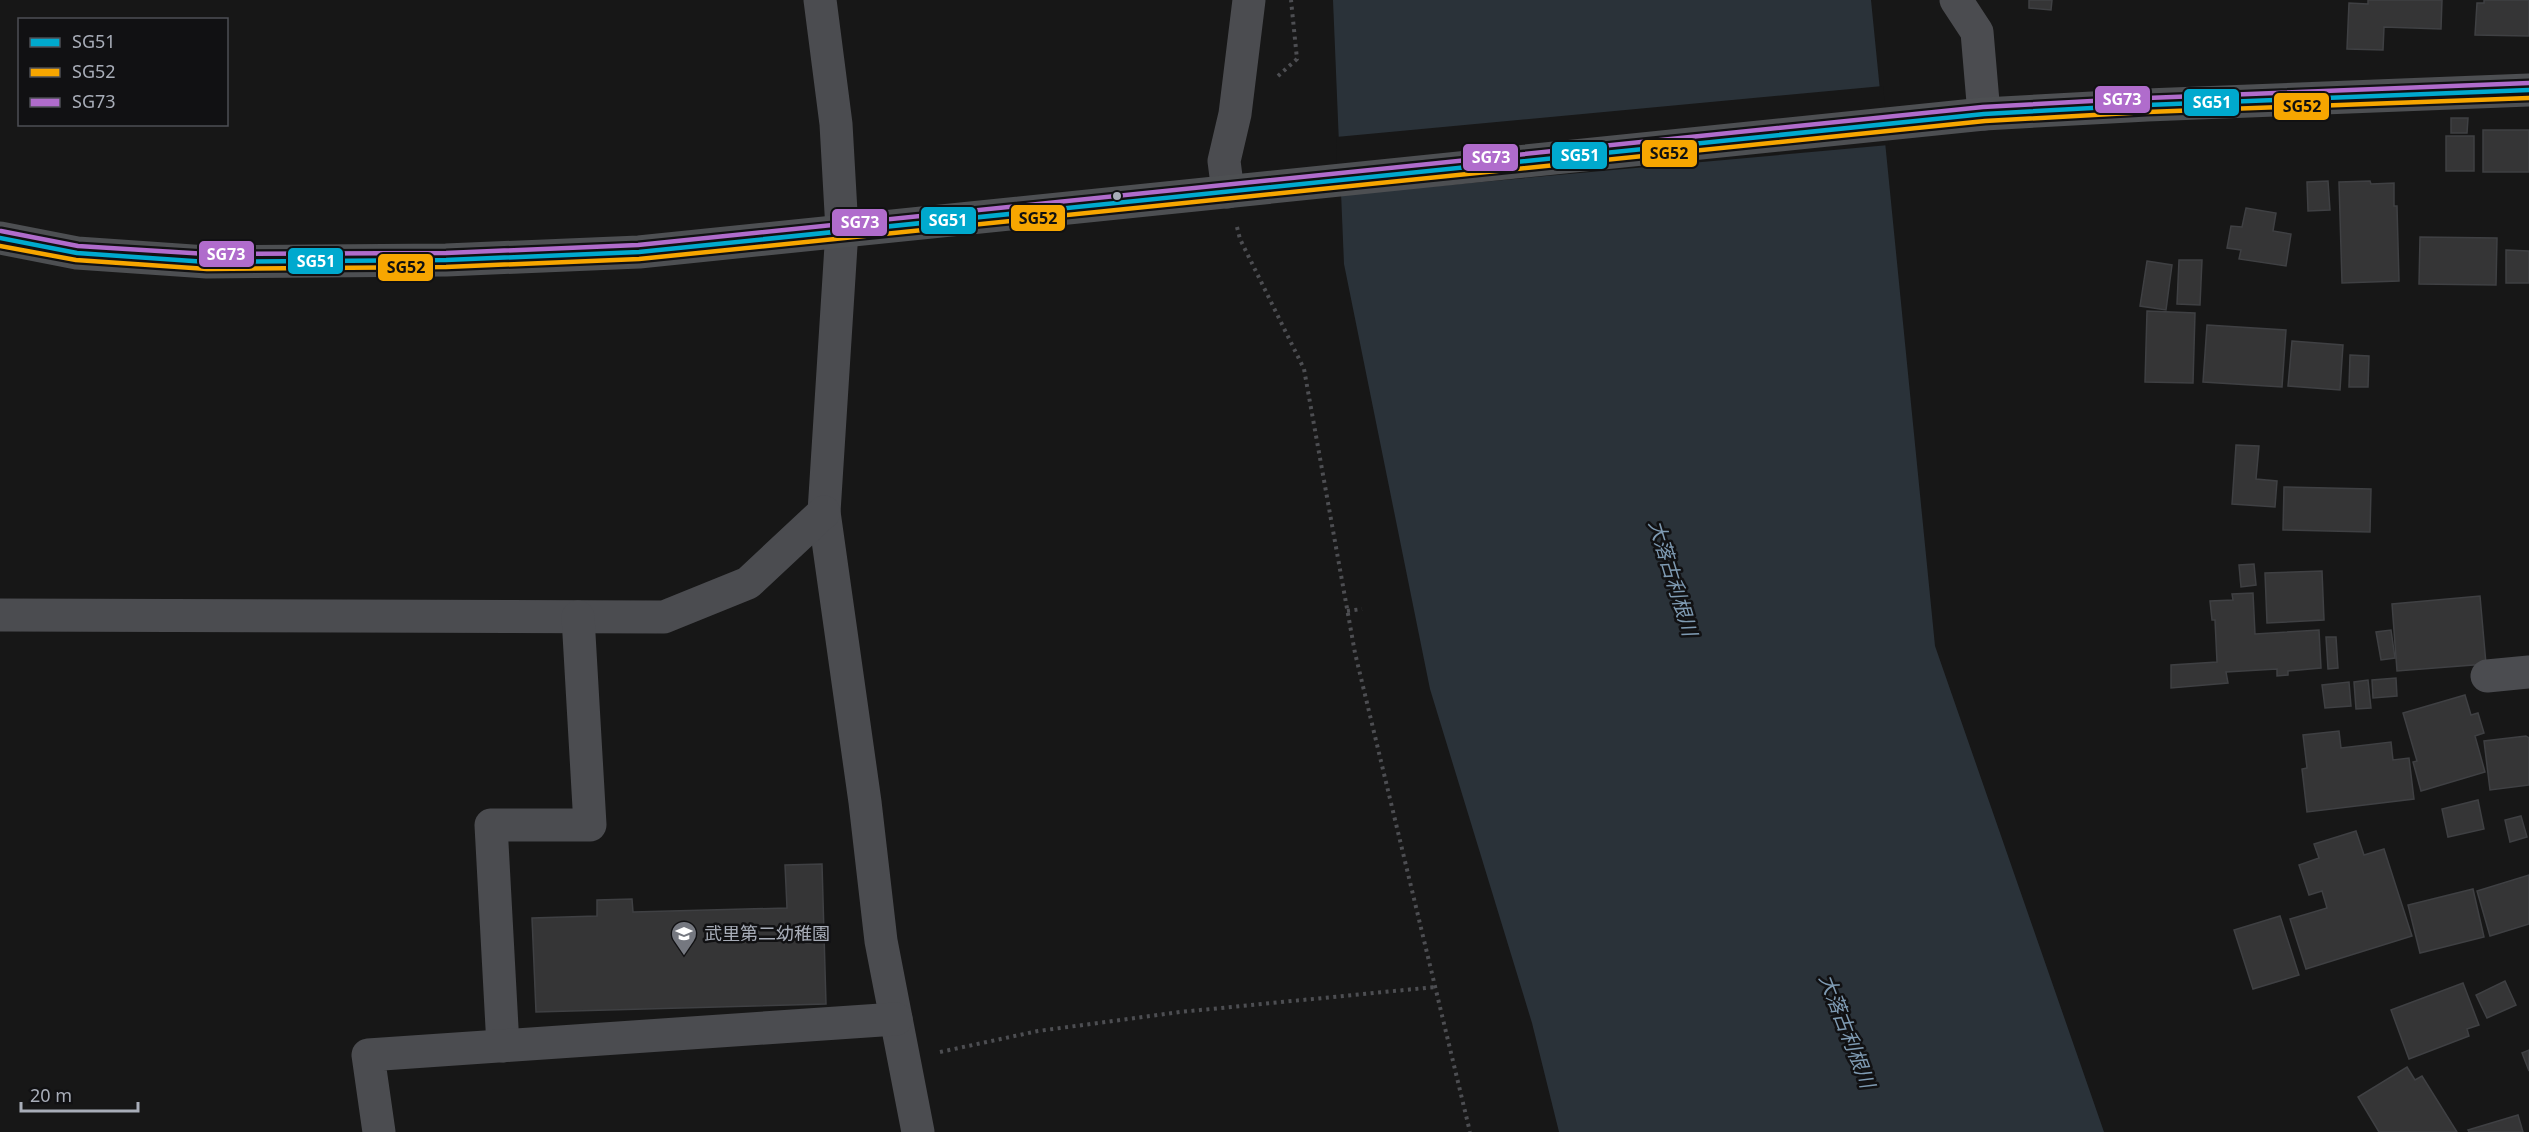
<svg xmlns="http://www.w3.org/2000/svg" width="2529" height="1132" font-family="'Noto Sans','Noto Sans JP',sans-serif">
<rect width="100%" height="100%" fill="#171717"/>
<path fill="#2a3239" d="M 1333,0 L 1871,0 L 1935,646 L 2104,1132 L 1559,1132 L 1532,1023 L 1430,689 L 1344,264 Z"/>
<path fill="#171717" d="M 1883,86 L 1889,145 L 1338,195 L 1336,137 Z"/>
<g fill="#353536" stroke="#3f4043" stroke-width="1.5">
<path d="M 2029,0 L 2052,0 L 2051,10 L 2029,8 Z"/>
<path d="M 2368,0 L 2442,0 L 2441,29 L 2384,27 L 2383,50 L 2347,49 L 2349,3 L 2368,4 Z"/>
<path d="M 2484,0 L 2529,0 L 2529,36 L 2475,35 L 2477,3 L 2484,3 Z"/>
<path d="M 2451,118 L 2468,118 L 2467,133 L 2451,133 Z"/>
<rect x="2483" y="130" width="46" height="42"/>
<rect x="2446" y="136" width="28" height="35"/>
<path d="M 2328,181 L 2330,210 L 2308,211 L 2307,182 Z"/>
<path d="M 2370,181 L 2371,184 L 2394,183 L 2394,206 L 2397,206 L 2399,281 L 2342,283 L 2339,182 Z"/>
<path d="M 2246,208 L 2276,213 L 2273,231 L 2291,234 L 2286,266 L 2239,259 L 2241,250 L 2227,248 L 2231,226 L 2242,227 Z"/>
<path d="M 2420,237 L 2497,238 L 2496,285 L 2419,284 Z"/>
<path d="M 2506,250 L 2529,251 L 2529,283 L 2506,283 Z"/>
<path d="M 2179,260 L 2202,260 L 2200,305 L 2177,304 Z"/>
<path d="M 2147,261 L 2172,265 L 2166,310 L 2140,306 Z"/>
<path d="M 2147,311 L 2195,313 L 2193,383 L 2145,382 Z"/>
<path d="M 2207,325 L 2286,330 L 2282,387 L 2203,382 Z"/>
<path d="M 2292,341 L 2343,345 L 2340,390 L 2288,386 Z"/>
<path d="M 2350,355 L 2369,356 L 2368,387 L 2349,387 Z"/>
<path d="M 2236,445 L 2259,446 L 2256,479 L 2277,481 L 2275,507 L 2232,504 Z"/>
<path d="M 2284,487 L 2371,489 L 2370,532 L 2283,530 Z"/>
<path d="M 2254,564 L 2256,585 L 2241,587 L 2239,565 Z"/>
<path d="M 2322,571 L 2324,620 L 2267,623 L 2265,573 Z"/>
<path d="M 2253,593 L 2255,634 L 2319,630 L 2321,668 L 2288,671 L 2288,675 L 2277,676 L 2277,669 L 2226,672 L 2228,683 L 2171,688 L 2171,665 L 2217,662 L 2215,620 L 2212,620 L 2210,601 L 2233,600 L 2232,594 Z"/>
<path d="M 2480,596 L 2486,664 L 2397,671 L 2392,604 Z"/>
<path d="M 2391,630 L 2395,658 L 2381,660 L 2376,632 Z"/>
<path d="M 2326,637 L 2336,637 L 2338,668 L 2328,669 Z"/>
<path d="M 2396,678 L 2397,696 L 2373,698 L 2372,680 Z"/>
<path d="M 2368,680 L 2371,708 L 2356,709 L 2354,682 Z"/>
<path d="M 2349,682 L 2351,706 L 2325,708 L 2322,685 Z"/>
<path d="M 2465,695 L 2471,715 L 2478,713 L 2484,733 L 2475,736 L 2485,772 L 2421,791 L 2413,762 L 2417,761 L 2403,713 Z"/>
<path d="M 2339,731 L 2341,748 L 2391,742 L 2393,760 L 2409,758 L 2414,799 L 2307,812 L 2302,769 L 2307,768 L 2303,735 Z"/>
<path d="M 2526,736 L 2529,738 L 2529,785 L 2490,790 L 2484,741 Z"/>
<path d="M 2478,800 L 2484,829 L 2448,837 L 2442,809 Z"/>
<path d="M 2521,816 L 2527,837 L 2510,842 L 2505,820 Z"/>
<path d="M 2356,831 L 2364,855 L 2384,849 L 2412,936 L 2306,969 L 2290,919 L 2327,908 L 2322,891 L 2309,895 L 2299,865 L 2319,858 L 2314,844 Z"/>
<path d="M 822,864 L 826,1004 L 536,1012 L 532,918 L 597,916 L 597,900 L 632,899 L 633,912 L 787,908 L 785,865 Z"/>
<path d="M 2529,875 L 2529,924 L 2490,936 L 2477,891 Z"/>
<path d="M 2473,889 L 2484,937 L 2420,953 L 2408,905 Z"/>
<path d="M 2280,916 L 2299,975 L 2253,989 L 2234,930 Z"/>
<path d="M 2505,981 L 2516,1005 L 2487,1018 L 2476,995 Z"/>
<path d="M 2463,983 L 2479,1025 L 2467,1029 L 2469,1036 L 2409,1059 L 2391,1010 Z"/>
<path d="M 2529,1050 L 2529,1071 L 2522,1053 Z"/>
<path d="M 2407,1067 L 2415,1080 L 2422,1076 L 2457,1132 L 2379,1132 L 2358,1097 Z"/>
<path d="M 2518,1115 L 2523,1132 L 2469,1132 L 2468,1130 Z"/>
</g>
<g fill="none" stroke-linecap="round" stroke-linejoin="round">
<g stroke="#4d4e52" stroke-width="4" stroke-dasharray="3 4.5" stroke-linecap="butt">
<path d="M 1278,76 L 1297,59 L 1291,0"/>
<path d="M 1237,227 L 1240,239 L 1304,369 L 1355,653 L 1470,1132"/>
<path d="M 1347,611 L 1362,609"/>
<path d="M 940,1052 L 1038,1031 L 1180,1012 L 1435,987"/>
</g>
<g stroke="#4b4c50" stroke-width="33">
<path d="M 820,0 L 836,124 L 842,230 L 824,512 L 865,802 L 881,941 L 918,1132"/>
<path d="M 1956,0 L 1977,32 L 1984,114"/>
<path d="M 1228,192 L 1224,161 L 1235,114 L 1249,0"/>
<path d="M 0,615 L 664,617 L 748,583 L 824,512"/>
<path d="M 2487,676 L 2529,672"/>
<path d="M 503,1046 L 491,825 L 590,825 L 578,617"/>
<path d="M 379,1132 L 368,1055 L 896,1019"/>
</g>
<path stroke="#4d4f52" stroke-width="33" d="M 0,238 L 77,253 L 207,262 L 446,260 L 639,252 L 1984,114 L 2147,105 L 2529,90"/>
<defs>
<path id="bus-1" d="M 0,238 L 77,253 L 207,262 L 446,260 L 639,252 L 1984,114 L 2147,105 L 2529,90"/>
<path id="bus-2" d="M 0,246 L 76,260 L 207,269 L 446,267 L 639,259 L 1985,121 L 2147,112 L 2529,98"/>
<path id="bus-3" d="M 1,231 L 78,246 L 207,254 L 446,253 L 638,245 L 1983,107 L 2147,98 L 2529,83"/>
</defs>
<use href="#bus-1" stroke="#111113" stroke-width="9"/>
<use href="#bus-2" stroke="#111113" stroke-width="9"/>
<use href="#bus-3" stroke="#111113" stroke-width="9"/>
<use href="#bus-1" stroke="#00a9ce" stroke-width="4.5"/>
<use href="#bus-2" stroke="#f7a600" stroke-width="4.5"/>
<use href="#bus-3" stroke="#b06ccc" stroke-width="4.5"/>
</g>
<defs>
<symbol id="school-pin" viewBox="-11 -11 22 30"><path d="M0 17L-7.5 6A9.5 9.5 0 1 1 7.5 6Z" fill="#757880" stroke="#111113"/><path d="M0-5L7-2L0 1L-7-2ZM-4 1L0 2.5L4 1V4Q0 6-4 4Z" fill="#fff"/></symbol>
</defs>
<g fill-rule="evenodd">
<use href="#school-pin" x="669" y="919" width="30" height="40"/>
</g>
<circle fill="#a8adb8" stroke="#111113" stroke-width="2" cx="1117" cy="196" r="5"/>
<g text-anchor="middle" stroke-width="5" stroke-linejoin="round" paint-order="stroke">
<g font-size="18" fill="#a8adb8" stroke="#111113" text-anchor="start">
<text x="704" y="940">武里第二幼稚園</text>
</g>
<g font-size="20" font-style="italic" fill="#7f9bb3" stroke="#111113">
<text transform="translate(1673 578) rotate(73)" y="7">大落古利根川</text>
<text transform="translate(1847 1031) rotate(69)" y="7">大落古利根川</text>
</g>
</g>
<g stroke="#111113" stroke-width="2">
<rect x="2094" y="85" width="57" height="29" rx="6" fill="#b06ccc"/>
<rect x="2183" y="88" width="57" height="29" rx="6" fill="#00a9ce"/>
<rect x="2273" y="92" width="57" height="29" rx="6" fill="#f7a600"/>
<rect x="1641" y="139" width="57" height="29" rx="6" fill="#f7a600"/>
<rect x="1551" y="141" width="57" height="29" rx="6" fill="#00a9ce"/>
<rect x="1462" y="143" width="57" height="29" rx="6" fill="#b06ccc"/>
<rect x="1010" y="204" width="56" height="28" rx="6" fill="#f7a600"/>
<rect x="920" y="206" width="57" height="29" rx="6" fill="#00a9ce"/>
<rect x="831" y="208" width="57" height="29" rx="6" fill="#b06ccc"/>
<rect x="198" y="240" width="57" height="28" rx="6" fill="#b06ccc"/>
<rect x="287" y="247" width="57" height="28" rx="6" fill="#00a9ce"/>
<rect x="377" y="253" width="57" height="29" rx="6" fill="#f7a600"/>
</g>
<g font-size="16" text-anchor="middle" font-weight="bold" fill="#fff">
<text x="2122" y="105">SG73</text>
<text x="2212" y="108">SG51</text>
<text x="1580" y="161">SG51</text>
<text x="1491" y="163">SG73</text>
<text x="948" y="226">SG51</text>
<text x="860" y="228">SG73</text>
<text x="226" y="260">SG73</text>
<text x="316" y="267">SG51</text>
</g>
<g font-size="16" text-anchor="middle" font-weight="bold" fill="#111">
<text x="2302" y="112">SG52</text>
<text x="1669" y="159">SG52</text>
<text x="1038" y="224">SG52</text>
<text x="406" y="273">SG52</text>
</g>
<rect x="18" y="18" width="210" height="108" fill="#111113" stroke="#4d4f55" stroke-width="1.5"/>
<rect x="30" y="38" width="30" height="9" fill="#00a9ce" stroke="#4d4f55" stroke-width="1.5"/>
<text x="72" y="48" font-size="18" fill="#a8adb8">SG51</text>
<rect x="30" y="68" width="30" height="9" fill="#f7a600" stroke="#4d4f55" stroke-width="1.5"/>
<text x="72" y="78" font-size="18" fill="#a8adb8">SG52</text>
<rect x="30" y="98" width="30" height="9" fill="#b06ccc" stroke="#4d4f55" stroke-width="1.5"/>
<text x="72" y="108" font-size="18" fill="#a8adb8">SG73</text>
<path d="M21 1102v9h117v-9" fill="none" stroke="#a8adb8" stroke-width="3"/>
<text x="30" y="1102" font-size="18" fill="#a8adb8" stroke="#111113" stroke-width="4.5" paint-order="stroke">20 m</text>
</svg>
